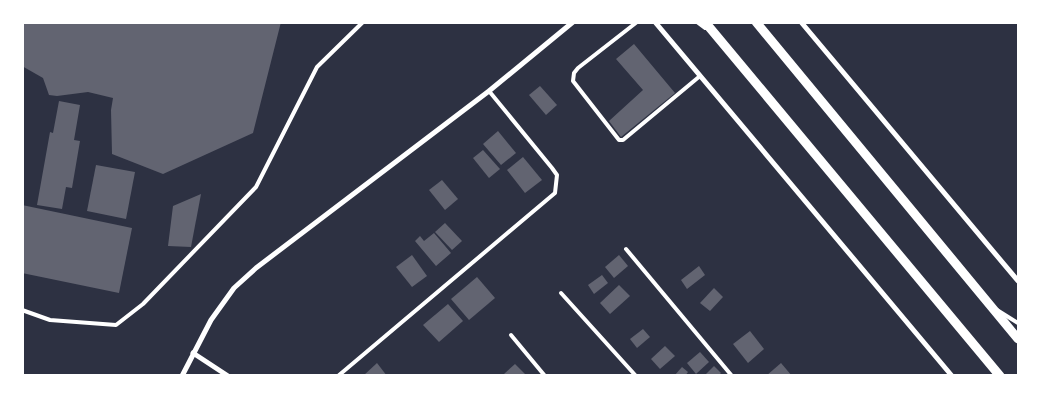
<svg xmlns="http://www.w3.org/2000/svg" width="1041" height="398" font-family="'Archivo Narrow',sans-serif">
<rect width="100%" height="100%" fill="#2d3142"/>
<g fill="#626471">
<path d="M 22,22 L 281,22 L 253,133 L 163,174 L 112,154 L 111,110 L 113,98 L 88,92 L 57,96 L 49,95 L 43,78 L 22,66 Z"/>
<path d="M 634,44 L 675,93 L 621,137 L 609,121 L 643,90 L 616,59 Z"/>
<path d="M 540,86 L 557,105 L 546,115 L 529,95 Z"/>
<path d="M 59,101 L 80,105 L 74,140 L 80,141 L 72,188 L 66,187 L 62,209 L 37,205 L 50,132 L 53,133 Z"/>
<path d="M 498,131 L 516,153 L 501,165 L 483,144 Z"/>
<path d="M 483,150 L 500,169 L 489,178 L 473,158 Z"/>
<path d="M 523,157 L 542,180 L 525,193 L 507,170 Z"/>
<path d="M 96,165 L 135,172 L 126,219 L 87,211 Z"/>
<path d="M 442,180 L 458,199 L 445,210 L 429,190 Z"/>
<path d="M 201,194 L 191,247 L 168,246 L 173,206 Z"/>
<path d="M 22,205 L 132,228 L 119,293 L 22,273 Z"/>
<path d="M 445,223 L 462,241 L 452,250 L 435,232 Z"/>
<path d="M 434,233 L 451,253 L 436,266 L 415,241 L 420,236 L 424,241 Z"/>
<path d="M 412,255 L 427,276 L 412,287 L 396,267 Z"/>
<path d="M 619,255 L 628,266 L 614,278 L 605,267 Z"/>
<path d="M 699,266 L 705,275 L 687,289 L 681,280 Z"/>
<path d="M 602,275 L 608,283 L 594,294 L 588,285 Z"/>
<path d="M 477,277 L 495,298 L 469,320 L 451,299 Z"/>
<path d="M 619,285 L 630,296 L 610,314 L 600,303 Z"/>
<path d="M 714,288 L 723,297 L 710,311 L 700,303 Z"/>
<path d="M 448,304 L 463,321 L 439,342 L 423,325 Z"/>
<path d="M 643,329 L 650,337 L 637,348 L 630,339 Z"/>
<path d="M 750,331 L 764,349 L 748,363 L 733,344 Z"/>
<path d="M 665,346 L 675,356 L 660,369 L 651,359 Z"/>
<path d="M 700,352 L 709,362 L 696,374 L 687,363 Z"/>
<path d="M 377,363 L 387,376 L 363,376 Z"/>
<path d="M 781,363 L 792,376 L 766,376 Z"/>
<path d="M 515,364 L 525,374 L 506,376 L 504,374 Z"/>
<path d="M 714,366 L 721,373 L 718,376 L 704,376 Z"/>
<path d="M 682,367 L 688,372 L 685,376 L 674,376 Z"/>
</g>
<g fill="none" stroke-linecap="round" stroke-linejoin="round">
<g stroke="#fff" stroke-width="4">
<path d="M 637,22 L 578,68 L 574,73 L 573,81 L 619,140 L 623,140 L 700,76"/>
<path d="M 697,22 L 705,28"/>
<path d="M 626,249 L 732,376"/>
<path d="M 561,293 L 636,376"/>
<path d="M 22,310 L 50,320 L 116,325 L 143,304 L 256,187 L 317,67 L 363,22"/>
<path d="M 997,310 L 1018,323"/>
<path d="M 511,335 L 545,376"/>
<path d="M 338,376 L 555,193 L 557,175 L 552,168 L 489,91"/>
</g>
<g stroke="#fff" stroke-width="5">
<path d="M 655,22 L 952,376"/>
<path d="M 801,22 L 1018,281"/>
<path d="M 193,353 L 228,376"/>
<path d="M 182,376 L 211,320 L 234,288 L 256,268 L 489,91 L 573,22"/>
</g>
<g stroke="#fff" stroke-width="9">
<path d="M 705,22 L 1000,376"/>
<path d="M 756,22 L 1018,339"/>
</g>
</g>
<rect width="1041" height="398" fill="none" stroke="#ffffff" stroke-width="48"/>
</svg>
